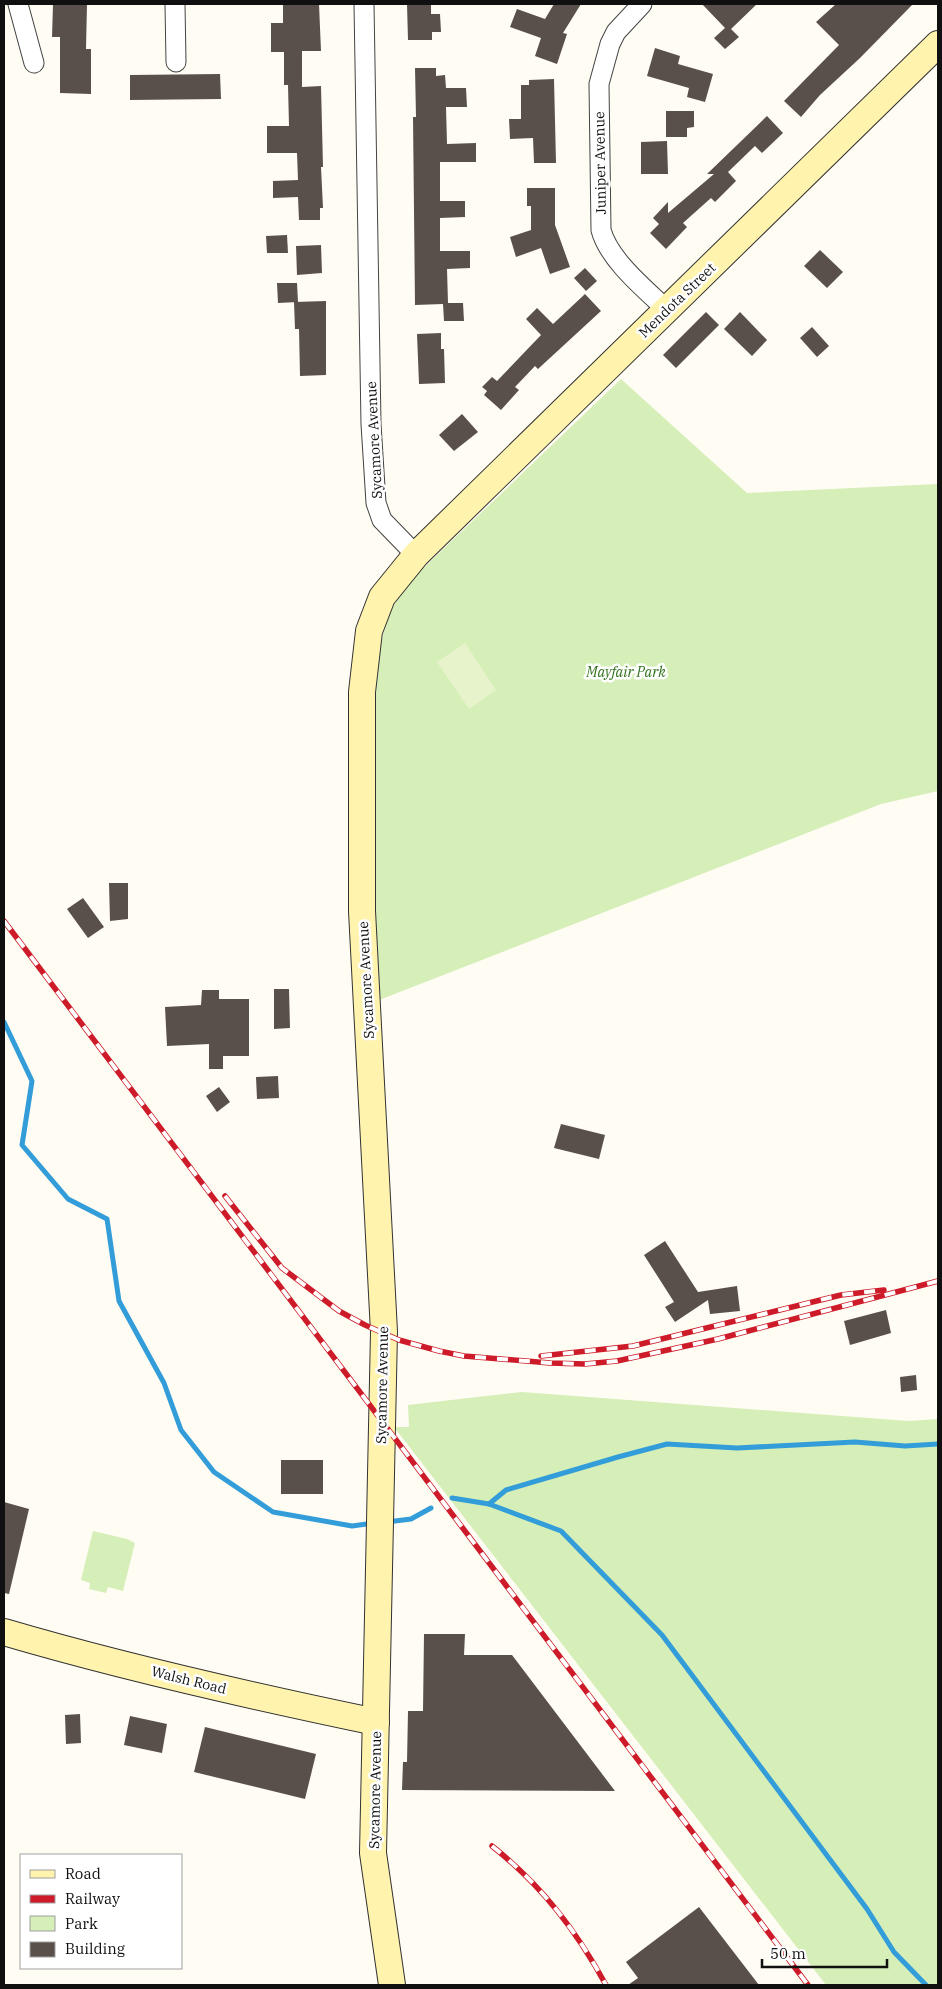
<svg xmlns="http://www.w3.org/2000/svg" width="942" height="1989" font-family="'IBM Plex Serif',serif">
<rect width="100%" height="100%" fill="#fffcf3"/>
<g fill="#d6eeb8">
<path d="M 621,379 L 747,493 L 938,484 L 938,791 L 881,804 L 369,1004 L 374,667 L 390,610 L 416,575 Z"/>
<path d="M 522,1392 L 909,1421 L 938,1419 L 938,1985 L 826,1985 L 394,1427 L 409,1427 L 408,1405 Z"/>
<path d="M 93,1531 L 127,1539 L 135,1543 L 123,1591 L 108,1587 L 106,1593 L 89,1589 L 90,1583 L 81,1580 Z"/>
</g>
<path fill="#e7f4cb" d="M 465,643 L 496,690 L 469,709 L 437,662 Z"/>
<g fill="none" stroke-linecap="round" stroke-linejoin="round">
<g stroke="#339dd9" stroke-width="5">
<path d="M 4,1022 L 32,1081 L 22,1145 L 68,1199 L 107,1219 L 119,1301 L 164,1383 L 181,1430 L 214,1472 L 273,1512 L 352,1526 L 374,1523"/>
<path d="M 452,1498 L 489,1504 L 561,1531 L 662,1635 L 867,1909 L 894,1952 L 926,1985"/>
<path d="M 489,1504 L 506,1490 L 618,1457 L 667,1444 L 737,1448 L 855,1442 L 905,1446 L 938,1444"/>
<path d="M 387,1522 L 411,1519 L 431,1508"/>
</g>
</g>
<g fill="#5a504b">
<path d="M 53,4 L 87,4 L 86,49 L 91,49 L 91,94 L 60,93 L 60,37 L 52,37 Z"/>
<path d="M 283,4 L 319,4 L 321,51 L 302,51 L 302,87 L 321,86 L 323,167 L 321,167 L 323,208 L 320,208 L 320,220 L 299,220 L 298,197 L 273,198 L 273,181 L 298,180 L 297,153 L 267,153 L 267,126 L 289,126 L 288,85 L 284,85 L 284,52 L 271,52 L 271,23 L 283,23 Z"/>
<path d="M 407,4 L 431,4 L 431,14 L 440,14 L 441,32 L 432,32 L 432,40 L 408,40 Z"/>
<path d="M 554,4 L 581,4 L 563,33 L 567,34 L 557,64 L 535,56 L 541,38 L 510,27 L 517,9 L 545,19 Z"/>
<path d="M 702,4 L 757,4 L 731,29 L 739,37 L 725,49 L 714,38 L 725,28 Z"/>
<path d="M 836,4 L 913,4 L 860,58 L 820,95 L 801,117 L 784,101 L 839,45 L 816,22 Z"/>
<path d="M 655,48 L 680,56 L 678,64 L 713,74 L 705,102 L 687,97 L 689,88 L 647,76 Z"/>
<path d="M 415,68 L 436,68 L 436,76 L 445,75 L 446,88 L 466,88 L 467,107 L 446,107 L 447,144 L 476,143 L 476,162 L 440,162 L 440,201 L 465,201 L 465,217 L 440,218 L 440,251 L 470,251 L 470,268 L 447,269 L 448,303 L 463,303 L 464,321 L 444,321 L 443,304 L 415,305 L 413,117 L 416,117 Z"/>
<path d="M 220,74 L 221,99 L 130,100 L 130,75 Z"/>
<path d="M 554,79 L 556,163 L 534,163 L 533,138 L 510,139 L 509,119 L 521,119 L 521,85 L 529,85 L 529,80 Z"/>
<path d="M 666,111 L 694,111 L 694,127 L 687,128 L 687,137 L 666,137 Z"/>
<path d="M 767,116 L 783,133 L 762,153 L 755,146 L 728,172 L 736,181 L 715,202 L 711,198 L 683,223 L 687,227 L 666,249 L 650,233 L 659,224 L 653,218 L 668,202 L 668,213 L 714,174 L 707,174 Z"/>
<path d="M 667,141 L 668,174 L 641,174 L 641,142 Z"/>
<path d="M 527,188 L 555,188 L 555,225 L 570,267 L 550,274 L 541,248 L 516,257 L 510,237 L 531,230 L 531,206 L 527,206 Z"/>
<path d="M 287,235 L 288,253 L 267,253 L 266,236 Z"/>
<path d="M 321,245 L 322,273 L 297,275 L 296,246 Z"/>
<path d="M 820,250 L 843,272 L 827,288 L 804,266 Z"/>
<path d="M 585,268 L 597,281 L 586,291 L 574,278 Z"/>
<path d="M 277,283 L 297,283 L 298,302 L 278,303 Z"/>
<path d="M 585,294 L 601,311 L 538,369 L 535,366 L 515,387 L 519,390 L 501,410 L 484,395 L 487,391 L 482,387 L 492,377 L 497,381 L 541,335 L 526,319 L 537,308 L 553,324 Z"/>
<path d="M 326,301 L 326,375 L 300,376 L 299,329 L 295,329 L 294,302 Z"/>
<path d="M 706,312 L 719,325 L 676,368 L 663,355 Z"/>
<path d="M 740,312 L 767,340 L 752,356 L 724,329 Z"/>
<path d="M 812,327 L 829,346 L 817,357 L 800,338 Z"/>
<path d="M 441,333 L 441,349 L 444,349 L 445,383 L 419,384 L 417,334 Z"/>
<path d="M 462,414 L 478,432 L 454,451 L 439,435 Z"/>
<path d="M 109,883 L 128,883 L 128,919 L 110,921 Z"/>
<path d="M 83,898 L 104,927 L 88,938 L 67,909 Z"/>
<path d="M 274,989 L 289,989 L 290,1028 L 274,1029 Z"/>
<path d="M 202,990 L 219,990 L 219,999 L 249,999 L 249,1056 L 223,1056 L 223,1069 L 209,1069 L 209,1044 L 167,1046 L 165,1007 L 201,1005 Z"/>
<path d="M 278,1076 L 279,1098 L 257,1099 L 256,1077 Z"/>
<path d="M 219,1087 L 230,1102 L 217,1112 L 206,1096 Z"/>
<path d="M 561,1124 L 605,1135 L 599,1159 L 554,1148 Z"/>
<path d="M 665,1241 L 698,1292 L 737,1286 L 740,1311 L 710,1314 L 708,1300 L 675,1322 L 665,1307 L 674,1302 L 644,1255 Z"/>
<path d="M 886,1310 L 891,1333 L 850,1345 L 844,1321 Z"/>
<path d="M 916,1375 L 917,1390 L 901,1392 L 900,1377 Z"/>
<rect x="281" y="1460" width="42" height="34"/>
<path d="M 4,1502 L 29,1509 L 9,1594 L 4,1593 Z"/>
<path d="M 424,1634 L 465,1634 L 464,1655 L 512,1655 L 615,1791 L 402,1790 L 403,1762 L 407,1762 L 408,1711 L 423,1711 Z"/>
<path d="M 80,1714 L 81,1743 L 66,1744 L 65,1715 Z"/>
<path d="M 130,1716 L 167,1724 L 162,1753 L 124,1745 Z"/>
<path d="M 205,1727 L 316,1754 L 305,1799 L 194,1772 Z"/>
<path d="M 699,1907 L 759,1985 L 628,1985 L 638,1978 L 626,1962 Z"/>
</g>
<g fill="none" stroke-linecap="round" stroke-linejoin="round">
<defs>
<g id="street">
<path d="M 18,4 L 34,63"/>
<path d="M 175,4 L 176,62"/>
<path d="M 364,4 L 371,424 L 376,503 L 382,520 L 416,555"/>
<path d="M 642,4 L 616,32 L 610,44 L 599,84 L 601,230 C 609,260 645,289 667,310"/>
</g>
<g id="secondary">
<path d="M 4,1632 C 126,1668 251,1696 376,1722"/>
<path d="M 392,1985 L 373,1853 L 384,1332 L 362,911 L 362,692 L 369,631 L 382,597 L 416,555 L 938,44"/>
</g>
</defs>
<use href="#street" stroke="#434343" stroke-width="21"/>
<use href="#secondary" stroke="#323232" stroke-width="28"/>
<use href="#street" stroke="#fff" stroke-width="19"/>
<use href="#secondary" stroke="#fff3ae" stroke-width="26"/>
<defs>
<g id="rail">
<path d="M 4,921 L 808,1985"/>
<path d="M 225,1196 L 282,1268 L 339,1311 L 365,1325 L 399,1340 L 439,1351 L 464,1356 L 550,1363 L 585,1364 L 617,1361 L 718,1339 L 938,1281"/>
<path d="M 541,1356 L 633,1346 L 841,1295 L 884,1290"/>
<path d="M 492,1846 C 542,1886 576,1930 606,1985"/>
</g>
</defs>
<use href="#rail" stroke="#cd1b2a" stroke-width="5.5"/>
<use href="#rail" stroke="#fff" stroke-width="4" stroke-dasharray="11" stroke-linecap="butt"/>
</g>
<g text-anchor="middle" stroke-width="5" stroke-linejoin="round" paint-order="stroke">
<g font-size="14" fill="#101010" stroke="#fff">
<text transform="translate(600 163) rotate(-91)" y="5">Juniper Avenue</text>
<text transform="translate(677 300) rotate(-44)" y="5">Mendota Street</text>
<text transform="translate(374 440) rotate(-93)" y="5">Sycamore Avenue</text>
<text transform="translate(366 980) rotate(-93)" y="5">Sycamore Avenue</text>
<text transform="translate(382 1385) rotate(-89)" y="5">Sycamore Avenue</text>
<text transform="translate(189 1680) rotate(14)" y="5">Walsh Road</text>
<text transform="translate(375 1790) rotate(-89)" y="5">Sycamore Avenue</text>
</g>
<g font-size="14" font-style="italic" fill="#2e6f19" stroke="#fff">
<text x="626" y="677">Mayfair Park</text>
</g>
</g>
<rect width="942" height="1989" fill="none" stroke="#101010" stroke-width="10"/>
<rect x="20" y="1854" width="162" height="115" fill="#ffffff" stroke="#9f9f9f"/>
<rect x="30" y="1870" width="25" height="8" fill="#fff3ae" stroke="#9f9f9f"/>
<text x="65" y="1879" font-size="15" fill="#101010">Road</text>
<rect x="30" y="1895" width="25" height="8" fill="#cd1b2a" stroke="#9f9f9f"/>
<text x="65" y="1904" font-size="15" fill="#101010">Railway</text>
<rect x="30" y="1916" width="25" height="15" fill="#d6eeb8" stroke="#9f9f9f"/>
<text x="65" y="1929" font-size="15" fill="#101010">Park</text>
<rect x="30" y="1942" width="25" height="15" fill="#5a504b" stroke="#9f9f9f"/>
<text x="65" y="1954" font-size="15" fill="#101010">Building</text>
<path d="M762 1959v8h125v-8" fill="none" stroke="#101010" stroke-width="2.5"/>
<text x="770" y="1959" font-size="15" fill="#101010" stroke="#ffffff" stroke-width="4" paint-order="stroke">50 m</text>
</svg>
